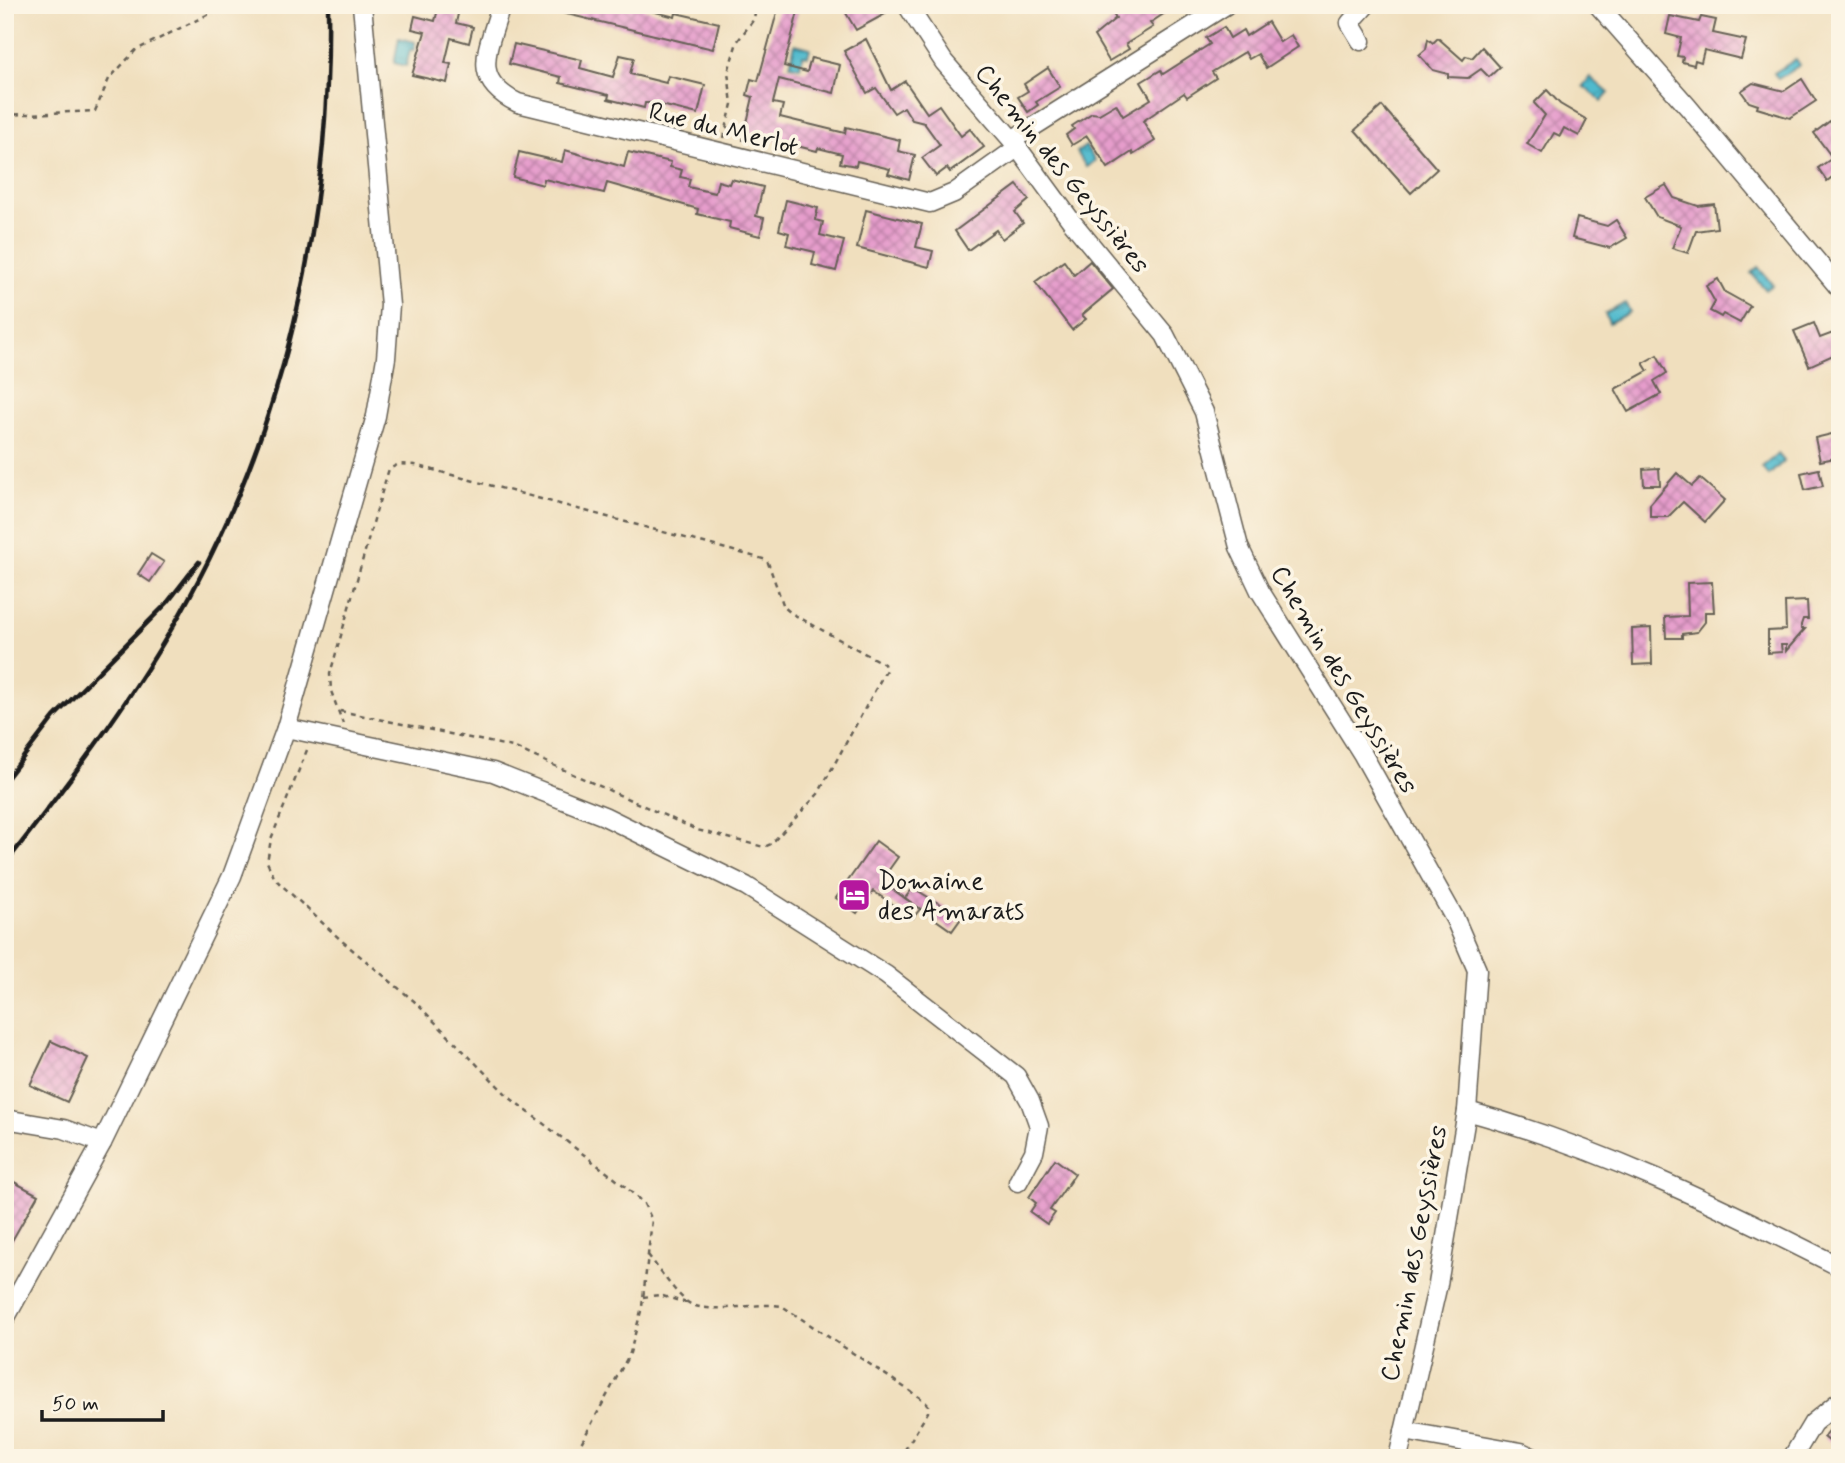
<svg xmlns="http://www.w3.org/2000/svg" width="1845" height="1463" font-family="Mynerve,sans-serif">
<defs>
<pattern id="water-waves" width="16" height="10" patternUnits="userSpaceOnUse" patternTransform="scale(1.75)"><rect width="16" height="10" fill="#50bacd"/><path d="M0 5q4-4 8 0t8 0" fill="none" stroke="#459faf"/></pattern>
<pattern id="building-cross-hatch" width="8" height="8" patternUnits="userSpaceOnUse" patternTransform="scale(1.75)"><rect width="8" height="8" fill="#e69dcc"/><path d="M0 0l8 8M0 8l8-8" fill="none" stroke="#ba7fa5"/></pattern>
</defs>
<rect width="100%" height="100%" fill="#fcf5e5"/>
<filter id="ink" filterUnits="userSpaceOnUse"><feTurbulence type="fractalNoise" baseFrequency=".0143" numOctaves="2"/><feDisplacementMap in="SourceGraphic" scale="14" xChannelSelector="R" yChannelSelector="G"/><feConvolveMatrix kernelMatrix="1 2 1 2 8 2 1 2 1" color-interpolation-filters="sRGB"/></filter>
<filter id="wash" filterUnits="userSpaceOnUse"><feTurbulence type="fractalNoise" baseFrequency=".00686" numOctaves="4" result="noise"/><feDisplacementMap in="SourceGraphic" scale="28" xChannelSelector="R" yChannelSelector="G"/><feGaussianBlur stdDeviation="1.57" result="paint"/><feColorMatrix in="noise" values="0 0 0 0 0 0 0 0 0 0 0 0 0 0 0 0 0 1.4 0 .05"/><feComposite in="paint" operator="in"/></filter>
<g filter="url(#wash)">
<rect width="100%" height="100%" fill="#f0dfbe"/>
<g fill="url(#water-waves)" stroke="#366b74" stroke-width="2">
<path d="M 399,38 L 415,42 L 414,50 L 410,50 L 406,66 L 394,63 Z"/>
<path d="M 795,44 L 810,48 L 808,56 L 803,55 L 800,67 L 790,65 Z"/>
<path d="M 1796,59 L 1800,65 L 1778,79 L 1774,73 Z"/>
<path d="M 1590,77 L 1609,93 L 1602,101 L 1583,86 Z"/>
<path d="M 1086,146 L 1095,161 L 1086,167 L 1077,152 Z"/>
<path d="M 1758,267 L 1773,285 L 1766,290 L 1751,273 Z"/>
<path d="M 1625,303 L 1630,312 L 1609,323 L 1605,314 Z"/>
<path d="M 1778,454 L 1784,461 L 1769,475 L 1762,467 Z"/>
</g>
<g id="blocks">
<g fill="url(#building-cross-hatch)">
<path d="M 439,5 L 460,5 L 456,23 L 473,27 L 469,43 L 451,38 L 445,63 L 451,64 L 447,83 L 412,75 L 425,32 L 412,29 L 415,16 L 435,21 Z"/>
<path d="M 551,5 L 645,5 L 644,9 L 675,17 L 676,13 L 719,23 L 713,49 L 550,10 Z"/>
<path d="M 779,5 L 799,8 L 784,66 L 807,72 L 811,58 L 840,65 L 834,93 L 779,79 L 773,103 L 783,105 L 780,117 L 845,133 L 846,127 L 900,140 L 898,151 L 915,155 L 909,180 L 888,174 L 890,169 L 857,161 L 856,166 L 840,163 L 842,154 L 818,148 L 817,151 L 761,137 L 760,144 L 743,140 L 753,97 L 747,95 L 751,79 L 758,81 Z"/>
<path d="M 860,5 L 880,5 L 885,14 L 856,30 L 846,13 Z"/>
<path d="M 1121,5 L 1177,5 L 1150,23 L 1153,27 L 1126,44 L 1129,49 L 1109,61 L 1094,36 L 1116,18 L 1112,11 Z"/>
<path d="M 1670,16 L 1699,22 L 1701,17 L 1716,20 L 1713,33 L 1746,40 L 1741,59 L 1704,50 L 1701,62 L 1695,60 L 1694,65 L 1682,62 L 1683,57 L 1677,56 L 1681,38 L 1666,34 Z"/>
<path d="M 1268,22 L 1280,42 L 1291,35 L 1298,47 L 1266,68 L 1258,54 L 1249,59 L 1245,52 L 1212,72 L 1216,78 L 1187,97 L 1184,93 L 1143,121 L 1155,141 L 1133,155 L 1132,152 L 1108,168 L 1087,136 L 1072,145 L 1066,135 L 1074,129 L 1072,126 L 1092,113 L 1099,114 L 1116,104 L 1123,116 L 1151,99 L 1141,82 L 1161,70 L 1163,74 L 1210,44 L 1206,38 L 1224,27 L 1230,38 L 1243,30 L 1246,36 Z"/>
<path d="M 1438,38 L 1463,60 L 1466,56 L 1472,58 L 1482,47 L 1500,67 L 1489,77 L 1481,69 L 1468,78 L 1448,77 L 1448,74 L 1433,70 L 1419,55 L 1426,49 L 1428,39 L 1433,43 Z"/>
<path d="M 866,39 L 891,90 L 905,81 L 927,113 L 939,105 L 961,136 L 970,129 L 984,147 L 950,172 L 947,168 L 936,176 L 922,158 L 940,145 L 924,123 L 912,120 L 904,107 L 894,113 L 876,88 L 867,93 L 844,51 Z"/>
<path d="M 514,44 L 582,60 L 580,68 L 613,77 L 620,55 L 634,58 L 630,74 L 666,83 L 668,76 L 705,85 L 698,114 L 653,103 L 645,103 L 644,108 L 608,99 L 609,95 L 560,83 L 561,77 L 509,64 Z"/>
<path d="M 1048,68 L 1060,87 L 1036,102 L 1038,105 L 1028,112 L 1018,97 L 1028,91 L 1024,84 Z"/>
<path d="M 1802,79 L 1816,101 L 1790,118 L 1757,108 L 1758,105 L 1749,102 L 1741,91 L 1753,83 L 1784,91 Z"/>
<path d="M 1547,90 L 1560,104 L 1587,120 L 1579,136 L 1564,128 L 1560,136 L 1554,133 L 1542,153 L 1527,144 L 1545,115 L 1534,103 Z"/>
<path d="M 1382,106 L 1437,169 L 1411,193 L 1355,130 Z"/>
<path d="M 1830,121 L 1840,136 L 1840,168 L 1814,133 Z"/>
<path d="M 565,150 L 624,167 L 628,152 L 671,162 L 670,167 L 682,170 L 680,177 L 690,179 L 688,187 L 715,193 L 718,181 L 729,184 L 731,179 L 763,187 L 756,216 L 764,218 L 760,236 L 729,228 L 730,222 L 697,214 L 698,209 L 607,183 L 604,193 L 544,179 L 543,185 L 513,177 L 519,152 L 562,162 Z"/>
<path d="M 1831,159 L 1840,171 L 1827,181 L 1818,168 Z"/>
<path d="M 1017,185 L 1029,200 L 1015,212 L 1023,223 L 1002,239 L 996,230 L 968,250 L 955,231 Z"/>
<path d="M 1666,185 L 1674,198 L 1698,206 L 1714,204 L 1717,228 L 1696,231 L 1688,253 L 1672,248 L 1681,226 L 1657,217 L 1645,197 Z"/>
<path d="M 786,200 L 818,208 L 815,220 L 823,222 L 820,235 L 844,241 L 836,271 L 812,265 L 815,252 L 786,245 L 789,233 L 779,230 Z"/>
<path d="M 866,210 L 922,224 L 916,247 L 933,251 L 929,267 L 857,248 Z"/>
<path d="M 1577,218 L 1607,226 L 1616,220 L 1627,238 L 1610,248 L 1572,238 Z"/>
<path d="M 1064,261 L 1074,275 L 1090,261 L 1113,289 L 1082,315 L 1086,319 L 1072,330 L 1035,282 Z"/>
<path d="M 1718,279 L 1725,292 L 1750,306 L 1740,323 L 1723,314 L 1721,317 L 1710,311 L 1715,302 L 1706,286 Z"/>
<path d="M 1814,323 L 1820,338 L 1833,333 L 1840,352 L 1809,366 L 1794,331 Z"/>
<path d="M 1657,355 L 1667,373 L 1654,381 L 1661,394 L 1628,412 L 1615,389 L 1648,371 L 1643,363 Z"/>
<path d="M 1840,432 L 1840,457 L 1820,461 L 1815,438 Z"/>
<path d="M 1659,468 L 1660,485 L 1644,485 L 1643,469 Z"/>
<path d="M 1819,469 L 1823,486 L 1805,490 L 1801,473 Z"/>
<path d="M 1677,473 L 1692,486 L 1700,478 L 1725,500 L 1705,522 L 1683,502 L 1668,517 L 1650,517 L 1650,504 Z"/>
<path d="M 151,554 L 164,562 L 150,582 L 138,574 Z"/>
<path d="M 1712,582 L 1714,612 L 1705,612 L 1705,622 L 1697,632 L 1682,634 L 1682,638 L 1666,638 L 1665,617 L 1688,616 L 1687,583 Z"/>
<path d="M 1807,601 L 1808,619 L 1803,619 L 1801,625 L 1801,629 L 1805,629 L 1786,651 L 1786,645 L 1781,645 L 1782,652 L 1768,653 L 1768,631 L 1786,630 L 1785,602 Z"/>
<path d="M 1651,628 L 1652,664 L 1633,665 L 1632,629 Z"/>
<path d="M 876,841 L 898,857 L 881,881 L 920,909 L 913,918 L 873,891 L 857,913 L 836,898 Z"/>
<path d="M 913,888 L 962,917 L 952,931 L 905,898 Z"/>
<path d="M 51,1041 L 88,1058 L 67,1102 L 30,1085 Z"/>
<path d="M 1055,1159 L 1075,1174 L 1050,1210 L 1055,1213 L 1047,1224 L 1030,1212 L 1036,1203 L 1029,1197 Z"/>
<path d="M 5,1177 L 38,1195 L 5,1253 Z"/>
<path d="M 1840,1417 L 1840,1450 L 1824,1437 Z"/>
</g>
</g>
</g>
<g filter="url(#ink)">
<use href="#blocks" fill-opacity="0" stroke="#666055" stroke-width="2"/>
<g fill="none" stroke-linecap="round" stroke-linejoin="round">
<defs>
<g id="minor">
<path d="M 501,5 C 489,49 468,79 518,103 L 930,203 L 954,193 L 1017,148"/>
<path d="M 907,5 L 944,62 L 1012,140 L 1072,222 L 1165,335 L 1204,412 L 1239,547 L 1260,591 L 1363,755 L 1455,919 L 1477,970 L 1467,1111 L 1438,1284 L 1398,1458"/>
<path d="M 1598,5 L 1688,107 L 1840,289"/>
<path d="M 1361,41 L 1350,23 L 1366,5"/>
<path d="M 1012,140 L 1226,5"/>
<path d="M 286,728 L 493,772 L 604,816 L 746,886 L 886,975 L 1016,1076 L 1030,1101 L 1039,1126 L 1034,1152 L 1018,1182"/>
<path d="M 1467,1111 C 1597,1146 1720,1206 1840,1267"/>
<path d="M 5,1119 L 64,1129 L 102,1143"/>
<path d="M 5,1319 L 102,1143 L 232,876 L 286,728 L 376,416 L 386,358 L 390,305 L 362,5"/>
<path d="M 1404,1431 L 1521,1452 L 1534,1458"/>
<path d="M 1792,1458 L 1813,1423 L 1840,1401"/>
</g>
</defs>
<use href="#minor" stroke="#666055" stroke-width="21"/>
<g stroke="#666055" stroke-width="2.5" stroke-dasharray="5 5" stroke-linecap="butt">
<path d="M 5,115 L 95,111 L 109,79 L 136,50 L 227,5"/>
<path d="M 724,138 L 732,104 L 728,72 L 737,42 L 754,19 L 756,5"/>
<path d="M 340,711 L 513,747 L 697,830 L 764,847 L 771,844 L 818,794 L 886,670 L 884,664 L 791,613 L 784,607 L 767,560 L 415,465 L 399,464 L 389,469 L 383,488 L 330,674 L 331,691 L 343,724"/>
<path d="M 307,750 L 271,839 L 267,862 L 275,879 L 342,941 L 414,1001 L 510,1098 L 626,1187 L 644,1204 L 652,1220 L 642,1307 L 630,1353 L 573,1458"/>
<path d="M 648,1255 C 660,1270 672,1289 686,1301 C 705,1317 756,1301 782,1306 L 922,1399 L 928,1405 L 928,1412 L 900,1458"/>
<path d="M 643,1297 L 659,1295 L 687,1303"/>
</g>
<use href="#minor" stroke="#fff" stroke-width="18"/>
<g stroke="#1c1c1c" stroke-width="4.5">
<path d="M 5,781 L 54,717 L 167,603 L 199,562"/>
<path d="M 5,864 C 76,773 146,682 199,579 C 291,403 331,203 328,5"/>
</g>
</g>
</g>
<defs>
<symbol id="hotel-square" viewBox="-11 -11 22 22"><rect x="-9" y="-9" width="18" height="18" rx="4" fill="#b5179e" stroke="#fcf5e5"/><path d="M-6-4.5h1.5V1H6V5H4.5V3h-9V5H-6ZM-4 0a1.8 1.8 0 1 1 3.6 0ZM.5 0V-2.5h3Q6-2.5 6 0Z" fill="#fff"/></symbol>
</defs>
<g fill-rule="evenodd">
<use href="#hotel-square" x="835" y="876" width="38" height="38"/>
</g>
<g text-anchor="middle" stroke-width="7" stroke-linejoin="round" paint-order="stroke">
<g font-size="26" fill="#1c1c1c" stroke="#fcf5e5">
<text transform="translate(724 128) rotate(14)" y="9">Rue du Merlot</text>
<text transform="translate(1063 168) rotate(51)" y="9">Chemin des Geyssières</text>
<text transform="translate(1345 679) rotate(59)" y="9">Chemin des Geyssières</text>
<text transform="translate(1413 1253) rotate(-79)" y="9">Chemin des Geyssières</text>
</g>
<g font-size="26" fill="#1c1c1c" stroke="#fcf5e5" text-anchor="start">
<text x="878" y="889">Domaine<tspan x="878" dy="30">des Amarats</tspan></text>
</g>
</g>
<rect width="1845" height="1463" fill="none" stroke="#fcf5e5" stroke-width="28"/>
<path d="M42 1410v10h121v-10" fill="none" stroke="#1c1c1c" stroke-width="3.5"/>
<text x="52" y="1410" font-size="21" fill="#1c1c1c" stroke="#fcf5e5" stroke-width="5" paint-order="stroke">50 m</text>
</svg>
